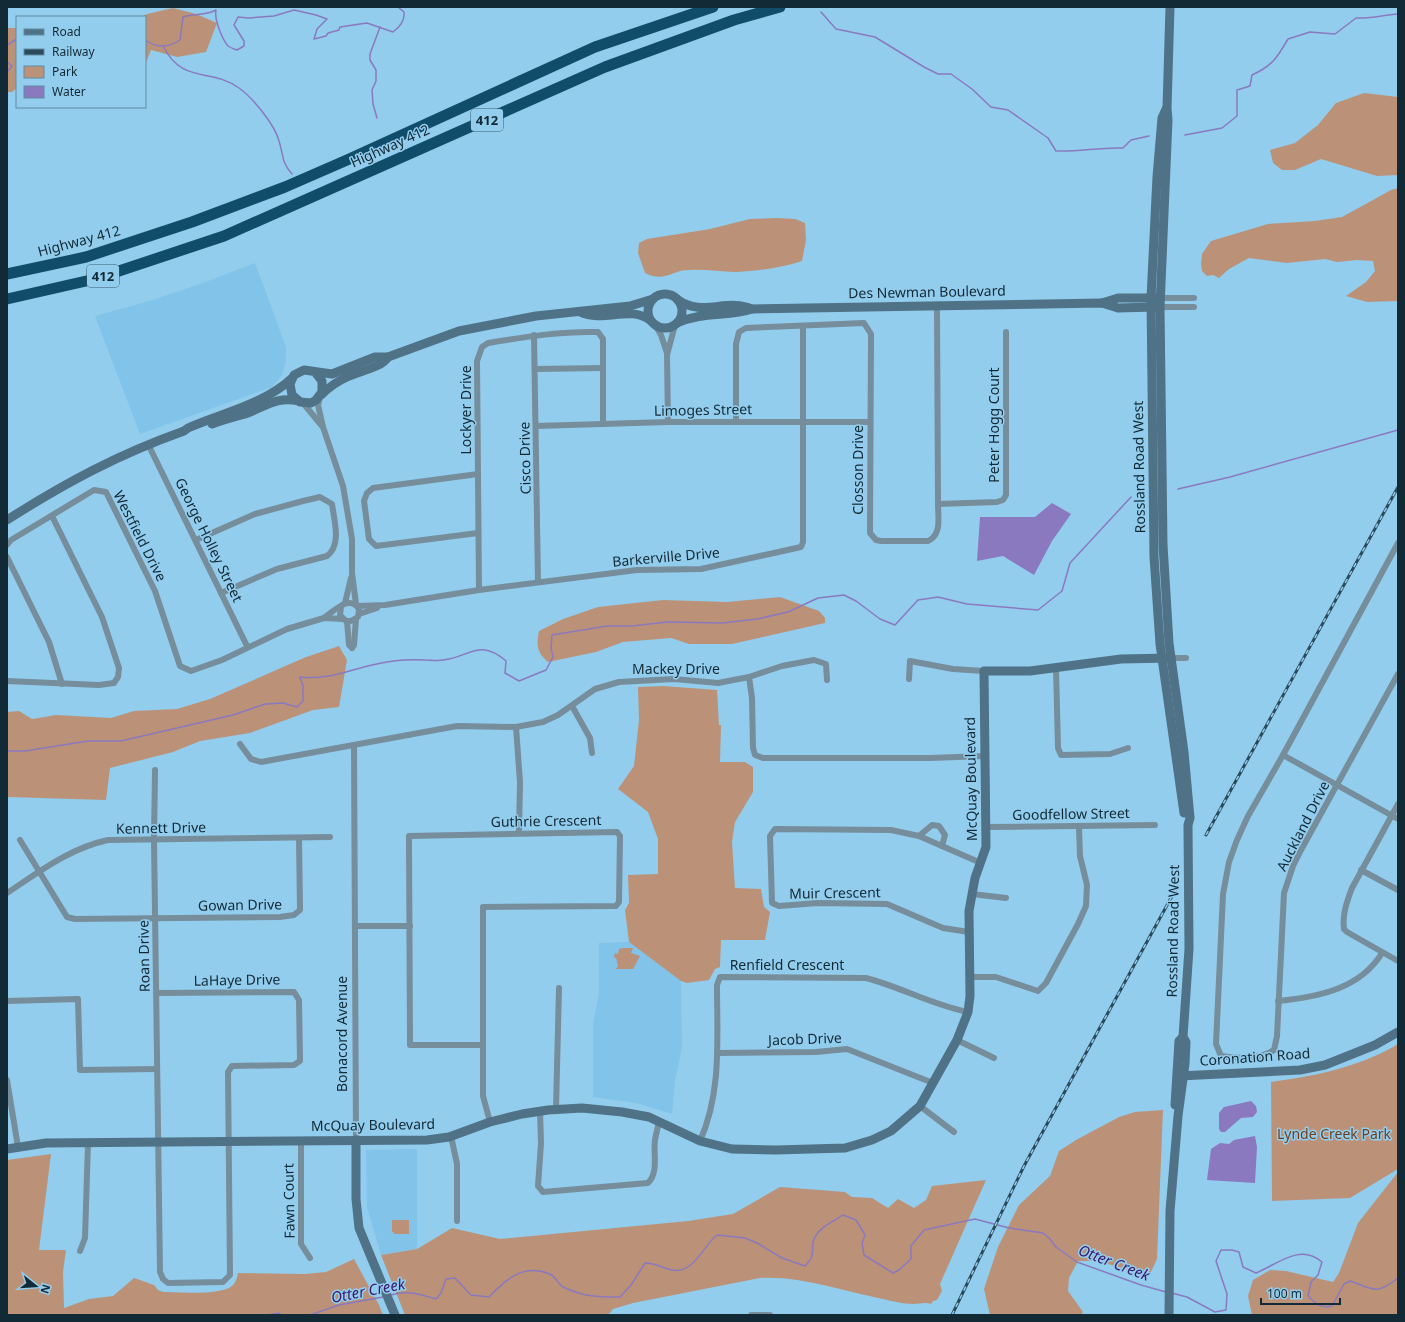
<svg xmlns="http://www.w3.org/2000/svg" width="1405" height="1322" font-family="'Noto Sans',sans-serif">
<rect width="100%" height="100%" fill="#93cdee"/>
<g fill="#81c3e9">
<path d="M 255,263 L 286,347 L 286,361 L 282,375 L 272,387 L 140,434 L 95,316 L 153,300 L 203,283 Z"/>
<path d="M 629,942 L 681,981 L 682,1048 L 675,1080 L 672,1114 L 636,1103 L 593,1097 L 593,1024 L 599,993 L 599,943 Z"/>
<path d="M 417,1149 L 417,1249 L 381,1255 L 367,1207 L 366,1150 Z"/>
</g>
<g fill="#bb9277">
<path d="M 173,8 L 196,14 L 217,23 L 206,52 L 177,57 L 151,50 L 145,65 L 145,17 L 141,17 L 147,14 Z"/>
<path d="M 7,28 L 17,28 L 17,88 L 12,92 L 7,92 Z"/>
<path d="M 1364,93 L 1398,97 L 1398,175 L 1377,176 L 1321,159 L 1295,170 L 1282,170 L 1273,163 L 1270,150 L 1295,143 L 1318,125 L 1336,103 Z"/>
<path d="M 1398,188 L 1398,301 L 1367,302 L 1346,296 L 1366,282 L 1375,271 L 1373,261 L 1357,260 L 1337,262 L 1325,259 L 1287,263 L 1249,258 L 1229,269 L 1219,278 L 1213,275 L 1207,276 L 1202,271 L 1201,265 L 1202,254 L 1211,241 L 1268,224 L 1315,221 L 1342,217 L 1391,190 Z"/>
<path d="M 777,218 L 795,219 L 805,223 L 806,240 L 802,261 C 781,268 758,271 736,272 C 720,272 705,269 689,270 C 671,270 665,283 645,273 L 638,253 L 639,243 L 647,239 L 710,229 L 750,219 Z"/>
<path d="M 780,597 L 819,611 L 825,618 L 825,623 L 732,644 L 689,644 L 671,638 L 623,642 L 596,652 L 548,662 C 537,653 536,645 539,631 L 563,619 L 598,607 L 663,600 L 727,602 Z"/>
<path d="M 339,646 L 347,660 L 339,707 L 313,710 L 250,733 L 200,741 L 173,752 L 110,768 L 106,800 L 7,797 L 7,712 L 19,711 L 32,719 L 56,715 L 111,718 L 134,711 L 177,709 L 210,699 L 306,657 Z"/>
<path d="M 663,686 L 717,690 L 719,725 L 721,725 L 720,762 L 745,762 L 753,767 L 753,792 L 735,822 L 732,842 L 735,888 L 761,889 L 764,907 L 770,912 L 765,940 L 721,940 L 720,967 L 715,969 L 709,980 L 687,983 L 681,981 L 629,942 L 625,910 L 629,903 L 628,875 L 658,874 L 658,839 L 648,812 L 618,789 L 634,766 L 639,720 L 638,687 Z"/>
<path d="M 623,948 L 633,948 L 631,953 L 640,956 L 633,969 L 616,969 L 618,966 L 616,958 L 614,957 L 615,953 L 618,954 L 619,949 Z"/>
<path d="M 1398,1044 L 1398,1169 L 1350,1198 L 1272,1201 L 1271,1082 C 1315,1076 1360,1067 1398,1044 Z"/>
<path d="M 1163,1110 L 1157,1259 L 1149,1276 L 1098,1261 L 1078,1261 L 1069,1278 L 1068,1291 L 1083,1312 L 1081,1315 L 990,1315 L 984,1289 L 998,1247 L 1019,1205 L 1050,1176 L 1059,1151 L 1076,1140 L 1119,1117 L 1135,1112 Z"/>
<path d="M 51,1154 L 39,1250 L 66,1250 L 63,1272 L 64,1308 L 89,1299 L 113,1296 L 134,1278 L 154,1285 L 158,1290 L 163,1292 C 179,1292 222,1296 233,1285 C 236,1282 237,1277 238,1273 L 305,1274 L 326,1272 L 354,1259 L 379,1305 L 383,1315 L 7,1315 L 7,1160 Z"/>
<path d="M 1398,1172 L 1398,1315 L 1252,1315 L 1248,1296 L 1253,1280 L 1270,1270 L 1286,1271 L 1333,1282 L 1339,1273 L 1358,1223 Z"/>
<path d="M 986,1180 L 940,1284 L 942,1291 L 937,1300 L 933,1301 L 931,1304 C 924,1302 920,1304 913,1304 C 903,1304 892,1301 883,1299 C 842,1291 802,1276 760,1278 L 633,1303 L 613,1309 L 610,1313 L 605,1315 L 405,1315 L 381,1255 L 417,1249 L 452,1228 L 500,1239 L 688,1221 L 733,1214 L 780,1187 L 845,1192 L 852,1197 L 872,1198 L 888,1208 L 898,1199 L 914,1208 L 926,1200 L 932,1186 Z"/>
<path d="M 392,1220 L 409,1220 L 409,1234 L 394,1234 L 394,1232 L 392,1232 Z"/>
</g>
<g fill="#8a79bf">
<path d="M 1052,503 L 1071,514 L 1052,541 L 1034,575 L 1003,556 L 977,561 L 980,517 L 1035,517 Z"/>
<path d="M 1251,1101 L 1256,1106 L 1257,1112 L 1253,1117 L 1241,1118 L 1225,1132 L 1221,1132 L 1219,1129 L 1219,1113 L 1224,1107 Z"/>
<path d="M 1255,1136 L 1257,1147 L 1255,1183 L 1207,1180 L 1211,1149 L 1220,1143 L 1229,1144 L 1234,1140 Z"/>
</g>
<g fill="none" stroke-linecap="round" stroke-linejoin="round">
<g stroke="#8a79bf" stroke-width="1.5">
<path d="M 821,12 L 836,29 L 875,37 L 924,67 L 938,74 L 951,74 L 972,89 L 991,107 L 1008,110 L 1048,138 L 1056,151 C 1079,152 1100,147 1123,148 L 1131,140 L 1149,136"/>
<path d="M 145,40 C 156,48 169,48 180,40 L 183,17 C 194,13 206,16 216,10 C 214,19 222,39 228,46 C 231,48 234,49 237,50 L 244,46 L 244,41 L 234,25 L 238,17 L 248,18 L 274,16 L 294,10 L 316,15 L 327,19 L 317,29 L 314,39 L 326,36 L 328,33 L 339,30 L 340,27 L 367,23 L 393,32 C 400,27 405,21 404,12 L 398,7"/>
<path d="M 7,45 L 17,39"/>
<path d="M 163,46 C 183,85 210,67 239,88 C 253,98 275,125 279,141 C 284,157 281,161 292,174"/>
<path d="M 7,62 L 12,66 L 7,72"/>
<path d="M 377,118 L 373,104 L 372,90 L 376,81 L 376,70 L 370,60 L 370,54 L 380,27"/>
<path d="M 1185,135 L 1222,128 L 1237,116 L 1237,90 L 1250,86 L 1252,75 C 1272,66 1277,58 1288,39 L 1310,32 L 1335,34 L 1356,18 C 1371,19 1383,15 1398,14"/>
<path d="M 1178,489 L 1230,477 L 1398,430"/>
<path d="M 7,751 L 25,751 L 88,741 L 121,741 L 233,715 L 265,704 L 283,703 L 297,707 L 303,701 L 303,686 L 300,677 C 329,680 345,671 372,665 C 388,661 408,659 425,660 C 431,660 437,661 443,660 C 470,657 479,638 506,661 L 505,673 L 519,681 L 546,670 L 553,657 L 551,648 L 552,635 L 607,626 L 632,626 L 667,622 L 722,623 L 757,619 L 788,612 L 818,598 L 844,595 L 856,601 L 880,619 L 895,625 L 918,600 L 938,597 L 967,604 L 1038,610 L 1062,591 L 1070,563 L 1131,497"/>
<path d="M 1172,1293 L 1187,1297 L 1215,1312 L 1226,1310 L 1227,1294 L 1216,1261 L 1221,1250 L 1232,1250 L 1239,1252 L 1243,1267 L 1256,1273 C 1278,1264 1300,1243 1322,1262 L 1318,1275 L 1311,1282 L 1308,1296 C 1315,1303 1321,1309 1332,1306 L 1344,1284 L 1350,1281 C 1375,1290 1376,1295 1398,1278"/>
<path d="M 391,1295 C 407,1290 420,1294 436,1299 L 441,1293 L 446,1279 L 455,1278 L 471,1295 L 489,1297 C 506,1279 524,1263 550,1274 C 556,1277 558,1284 563,1287 C 584,1297 598,1297 620,1297 L 631,1285 L 645,1263 C 656,1263 662,1268 672,1270 C 694,1274 703,1246 717,1235 L 745,1238 L 757,1243 L 782,1258 L 805,1266 C 819,1251 808,1249 815,1237 C 820,1227 834,1221 843,1215 L 856,1220 L 865,1235 L 862,1243 L 864,1255 L 893,1273 L 899,1270 L 911,1259 L 911,1246 L 924,1230 L 975,1219 L 1009,1228 L 1043,1233 L 1049,1238 L 1056,1247 L 1077,1262 L 1141,1285 L 1166,1292"/>
<path d="M 268,1315 L 279,1313 L 281,1315"/>
<path d="M 310,1315 L 339,1305 L 383,1297"/>
</g>
<g stroke="#768d9b" stroke-width="6">
<path d="M 1161,298 L 1194,298"/>
<path d="M 1160,307 L 1194,307"/>
<path d="M 655,325 L 661,335 L 667,353"/>
<path d="M 534,335 L 538,582"/>
<path d="M 536,369 L 603,368"/>
<path d="M 320,397 L 318,405 L 323,427 L 343,486 L 352,539 L 352,573 L 356,604"/>
<path d="M 303,403 L 322,426"/>
<path d="M 668,422 L 667,355 L 675,325"/>
<path d="M 736,422 L 736,344 L 739,332 L 746,328 L 864,323 L 871,334 L 870,533 L 876,540 L 881,541 L 928,541 C 942,535 938,517 938,504 L 937,305"/>
<path d="M 536,426 L 668,422 L 870,422"/>
<path d="M 148,444 L 247,646"/>
<path d="M 478,474 L 373,488 L 367,493 L 364,501 L 369,539 L 376,546 L 478,533"/>
<path d="M 938,504 L 997,502 L 1003,500 L 1006,495 L 1006,332"/>
<path d="M 196,540 L 255,514 L 303,501 L 320,497 L 332,504 C 334,520 342,545 327,556 L 277,569 L 221,593"/>
<path d="M 1398,543 L 1283,755 L 1398,819"/>
<path d="M 7,545 L 11,540 L 94,490 L 106,492 L 155,591 L 180,666 L 191,671 L 222,660 L 287,629 L 324,618 L 343,619"/>
<path d="M 7,557 L 49,642 L 62,684"/>
<path d="M 479,590 L 477,361 L 482,347 L 488,343 C 525,337 560,331 598,332 L 603,339 L 603,424"/>
<path d="M 345,603 L 351,578"/>
<path d="M 357,606 L 385,605 L 479,590 L 637,570 L 701,569 L 801,547 L 803,542 L 803,326"/>
<path d="M 359,614 L 377,608"/>
<path d="M 325,617 C 334,611 350,594 359,609 L 358,617 L 351,621 L 346,621 L 340,615 L 341,607"/>
<path d="M 347,621 L 349,645 L 352,648"/>
<path d="M 352,648 L 354,645 L 356,619"/>
<path d="M 1171,658 L 1186,658"/>
<path d="M 1056,668 L 1058,748 L 1061,755 L 1110,754 L 1128,748"/>
<path d="M 749,677 L 752,698 L 753,748 L 755,755 L 763,758 L 930,758 L 985,756"/>
<path d="M 909,679 L 910,661 L 953,669 L 984,671"/>
<path d="M 7,681 L 99,685 L 114,683 L 118,677 L 119,668 L 102,617 L 52,516"/>
<path d="M 572,706 L 590,738 L 592,753"/>
<path d="M 516,727 L 520,782 L 519,833"/>
<path d="M 240,744 L 251,759 L 261,762 L 457,726 L 516,727 L 543,722 L 558,715 L 595,689 L 619,682 L 674,679 L 718,683 L 749,677 L 782,666 L 814,660 L 826,664 L 827,680"/>
<path d="M 354,745 L 356,1140"/>
<path d="M 1283,755 L 1248,816 L 1237,840 L 1229,862 L 1223,894 L 1216,1044 L 1221,1056 C 1237,1059 1261,1059 1274,1050 L 1277,1036 L 1284,893 L 1293,866 L 1301,850 L 1398,674"/>
<path d="M 155,770 L 154,840 L 160,1272 L 163,1279 L 168,1283 L 223,1282 L 230,1275 L 228,1072 L 232,1066 L 294,1065 L 300,1061 L 299,1000 L 294,992 L 156,993"/>
<path d="M 1398,804 L 1352,888 C 1347,901 1342,915 1344,929 L 1347,932 L 1398,961"/>
<path d="M 987,827 L 1155,825"/>
<path d="M 919,836 L 932,825 L 939,826 L 945,835 L 942,846"/>
<path d="M 20,840 L 67,917 L 75,919 L 280,917 L 294,915 L 300,910 L 299,838"/>
<path d="M 1361,870 L 1398,890"/>
<path d="M 7,893 C 39,872 70,848 108,840 L 330,837"/>
<path d="M 972,894 L 1006,898"/>
<path d="M 356,926 L 410,926"/>
<path d="M 969,932 L 943,928 L 887,904 L 818,903 L 779,906 L 772,903 L 770,836 L 775,829 L 891,830 L 919,836 L 981,863"/>
<path d="M 970,977 L 996,977 L 1038,991 L 1046,983 L 1078,924 L 1086,906 L 1087,885 L 1080,856 L 1079,827"/>
<path d="M 7,1001 L 78,999 L 80,1070 L 157,1069"/>
<path d="M 1278,1001 C 1318,997 1360,989 1382,953"/>
<path d="M 957,1040 L 994,1058"/>
<path d="M 483,1045 L 410,1045 L 409,836 L 617,832 L 620,836 L 619,902 L 616,906 L 483,907 L 483,1096 L 490,1122"/>
<path d="M 718,1053 L 816,1052 L 847,1049 L 933,1083"/>
<path d="M 7,1080 L 18,1147"/>
<path d="M 920,1106 L 954,1132"/>
<path d="M 556,1109 L 559,988"/>
<path d="M 540,1111 L 541,1143 L 538,1186 L 543,1192 L 648,1183 C 659,1172 653,1154 655,1140 C 656,1134 658,1127 659,1121"/>
<path d="M 451,1136 L 457,1164 L 457,1221"/>
<path d="M 301,1141 L 301,1244 L 310,1258"/>
<path d="M 700,1141 C 722,1092 717,1037 717,985 L 720,977 L 866,978 C 901,987 932,1005 968,1012"/>
<path d="M 80,1251 L 85,1238 L 88,1143"/>
<path d="M 751,1315 L 770,1315"/>
</g>
<g stroke="#4f7287" stroke-width="9">
<path d="M 1166,109 L 1162,118 L 1157,177 L 1151,298 L 1154,557 L 1160,644 L 1184,813"/>
<circle cx="665" cy="311" r="17"/>
<path d="M 678,300 C 702,317 727,298 752,309"/>
<path d="M 1102,303 L 1118,298 L 1156,298"/>
<path d="M 580,312 C 604,323 629,305 650,320"/>
<path d="M 677,323 C 703,311 728,317 752,309 L 1102,303 L 1118,308 L 1155,307"/>
<path d="M 315,372 L 322,381 L 322,392 L 316,400 L 311,403 L 300,402 L 292,395 L 290,384 L 294,375 L 304,370 L 332,374 L 375,357 L 388,357 L 459,331 L 536,316 L 630,306 L 653,299"/>
<path d="M 321,395 C 328,388 338,381 347,377 C 359,371 381,368 388,357"/>
<path d="M 212,424 C 223,420 234,417 245,414 C 265,407 276,396 299,401"/>
<path d="M 7,520 C 65,483 119,454 184,431 L 188,428 C 220,414 266,403 291,379"/>
<path d="M 1179,1076 L 1300,1070 L 1325,1065 L 1375,1045 L 1398,1032"/>
<path d="M 1175,1105 L 1179,1041 L 1183,1037"/>
<path d="M 356,1140 L 356,1199 L 359,1228 L 395,1315"/>
<path d="M 7,1149 L 46,1143 L 427,1140 L 449,1137 L 490,1122 L 522,1114 L 548,1110 L 582,1108 L 622,1112 L 649,1117 L 700,1141 L 732,1149 L 776,1150 L 845,1148 L 872,1140 L 891,1131 L 920,1106 L 957,1040 L 968,1012 L 970,996 L 969,911 L 975,878 L 986,847 L 984,671 L 1030,671 L 1121,659 L 1171,658"/>
<path d="M 1169,1315 L 1170,1211 L 1178,1116 L 1185,1064 L 1186,1042 L 1183,1037 L 1189,949 L 1188,825 L 1190,818 L 1184,752 L 1169,643 L 1163,545 L 1160,307 L 1168,120 L 1167,108 L 1170,7"/>
</g>
<g stroke="#104d6a" stroke-width="11">
<path d="M 7,274 L 86,257 L 192,222 L 285,187 L 347,160 L 595,47 L 713,7"/>
<path d="M 7,299 L 95,279 L 224,236 L 605,67 L 734,20 L 780,7"/>
</g>
<defs>
<g id="rail">
<path d="M 1206,835 L 1398,487"/>
<path d="M 952,1315 L 1024,1166 L 1177,887"/>
</g>
</defs>
<use href="#rail" stroke="#2a4959" stroke-width="3"/>
<use href="#rail" stroke="#93cdee" stroke-width="1.5" stroke-dasharray="4.5" stroke-linecap="butt"/>
</g>
<g text-anchor="middle" stroke-width="3" stroke-linejoin="round" paint-order="stroke">
<g fill="#93cdee" stroke="#395b6d" stroke-width="1">
<rect x="471" y="109" width="32" height="22" rx="3"/>
<rect x="87" y="265" width="32" height="22" rx="3"/>
</g>
<g font-size="13" font-weight="bold" fill="#122a36">
<text x="487" y="125">412</text>
<text x="103" y="281">412</text>
</g>
<g font-size="14" fill="#122a36" stroke="#93cdee">
<text transform="translate(390 146) rotate(-24)" y="5">Highway 412</text>
<text transform="translate(79 241) rotate(-15)" y="5">Highway 412</text>
<text transform="translate(927 292) rotate(-1)" y="5">Des Newman Boulevard</text>
<text transform="translate(466 410) rotate(-90)" y="5">Lockyer Drive</text>
<text transform="translate(703 410) rotate(-1)" y="5">Limoges Street</text>
<text transform="translate(994 425) rotate(-90)" y="5">Peter Hogg Court</text>
<text transform="translate(525 458) rotate(-91)" y="5">Cisco Drive</text>
<text transform="translate(1139 467) rotate(-91)" y="5">Rossland Road West</text>
<text transform="translate(858 470) rotate(-90)" y="5">Closson Drive</text>
<text transform="translate(140 536) rotate(63)" y="5">Westfield Drive</text>
<text transform="translate(209 540) rotate(64)" y="5">George Holley Street</text>
<text transform="translate(666 557) rotate(-5)" y="5">Barkerville Drive</text>
<text x="676" y="674">Mackey Drive</text>
<text transform="translate(971 779) rotate(-91)" y="5">McQuay Boulevard</text>
<text transform="translate(1071 814) rotate(-1)" y="5">Goodfellow Street</text>
<text transform="translate(546 821) rotate(-1)" y="5">Guthrie Crescent</text>
<text transform="translate(1303 826) rotate(-63)" y="5">Auckland Drive</text>
<text transform="translate(161 828) rotate(-1)" y="5">Kennett Drive</text>
<text transform="translate(835 893) rotate(-1)" y="5">Muir Crescent</text>
<text transform="translate(240 905) rotate(-1)" y="5">Gowan Drive</text>
<text transform="translate(1173 931) rotate(-89)" y="5">Rossland Road West</text>
<text transform="translate(144 956) rotate(-91)" y="5">Roan Drive</text>
<text x="787" y="970">Renfield Crescent</text>
<text transform="translate(237 980) rotate(-1)" y="5">LaHaye Drive</text>
<text transform="translate(342 1034) rotate(-90)" y="5">Bonacord Avenue</text>
<text transform="translate(805 1039) rotate(-2)" y="5">Jacob Drive</text>
<text transform="translate(1255 1057) rotate(-4)" y="5">Coronation Road</text>
<text transform="translate(373 1125) rotate(-1)" y="5">McQuay Boulevard</text>
<text transform="translate(289 1201) rotate(-91)" y="5">Fawn Court</text>
</g>
<g font-size="14" fill="#6e3f1d" stroke="#93cdee">
<text x="1334" y="1139">Lynde Creek Park</text>
</g>
<g font-size="15" font-style="italic" fill="#38196c" stroke="#93cdee">
<text transform="translate(1114 1263) rotate(21)" y="5">Otter Creek</text>
<text transform="translate(368 1291) rotate(-11)" y="5">Otter Creek</text>
</g>
</g>
<rect width="1405" height="1322" fill="none" stroke="#122a36" stroke-width="16"/>
<rect x="16" y="16" width="130" height="92" fill="#93cdee" stroke="#5f8ca4"/>
<rect x="24" y="29" width="20" height="6" fill="#4f7287" stroke="#5f8ca4"/>
<text x="52" y="36" font-size="12" fill="#122a36">Road</text>
<rect x="24" y="49" width="20" height="6" fill="#2a4959" stroke="#5f8ca4"/>
<text x="52" y="56" font-size="12" fill="#122a36">Railway</text>
<rect x="24" y="66" width="20" height="12" fill="#bb9277" stroke="#5f8ca4"/>
<text x="52" y="76" font-size="12" fill="#122a36">Park</text>
<rect x="24" y="86" width="20" height="12" fill="#8a79bf" stroke="#5f8ca4"/>
<text x="52" y="96" font-size="12" fill="#122a36">Water</text>
<g transform="translate(36 1286) rotate(107)" stroke="#93cdee" stroke-width="3" paint-order="stroke">
<path d="M0-3L7 15L0 10L-7 15Z" fill="#122a36"/>
<text y="-6" font-size="11" font-weight="bold" text-anchor="middle" fill="#122a36">N</text>
</g>
<path d="M1261 1298v6h79v-6" fill="none" stroke="#122a36" stroke-width="2"/>
<text x="1267" y="1298" font-size="12" fill="#122a36" stroke="#93cdee" stroke-width="3" paint-order="stroke">100 m</text>
</svg>
